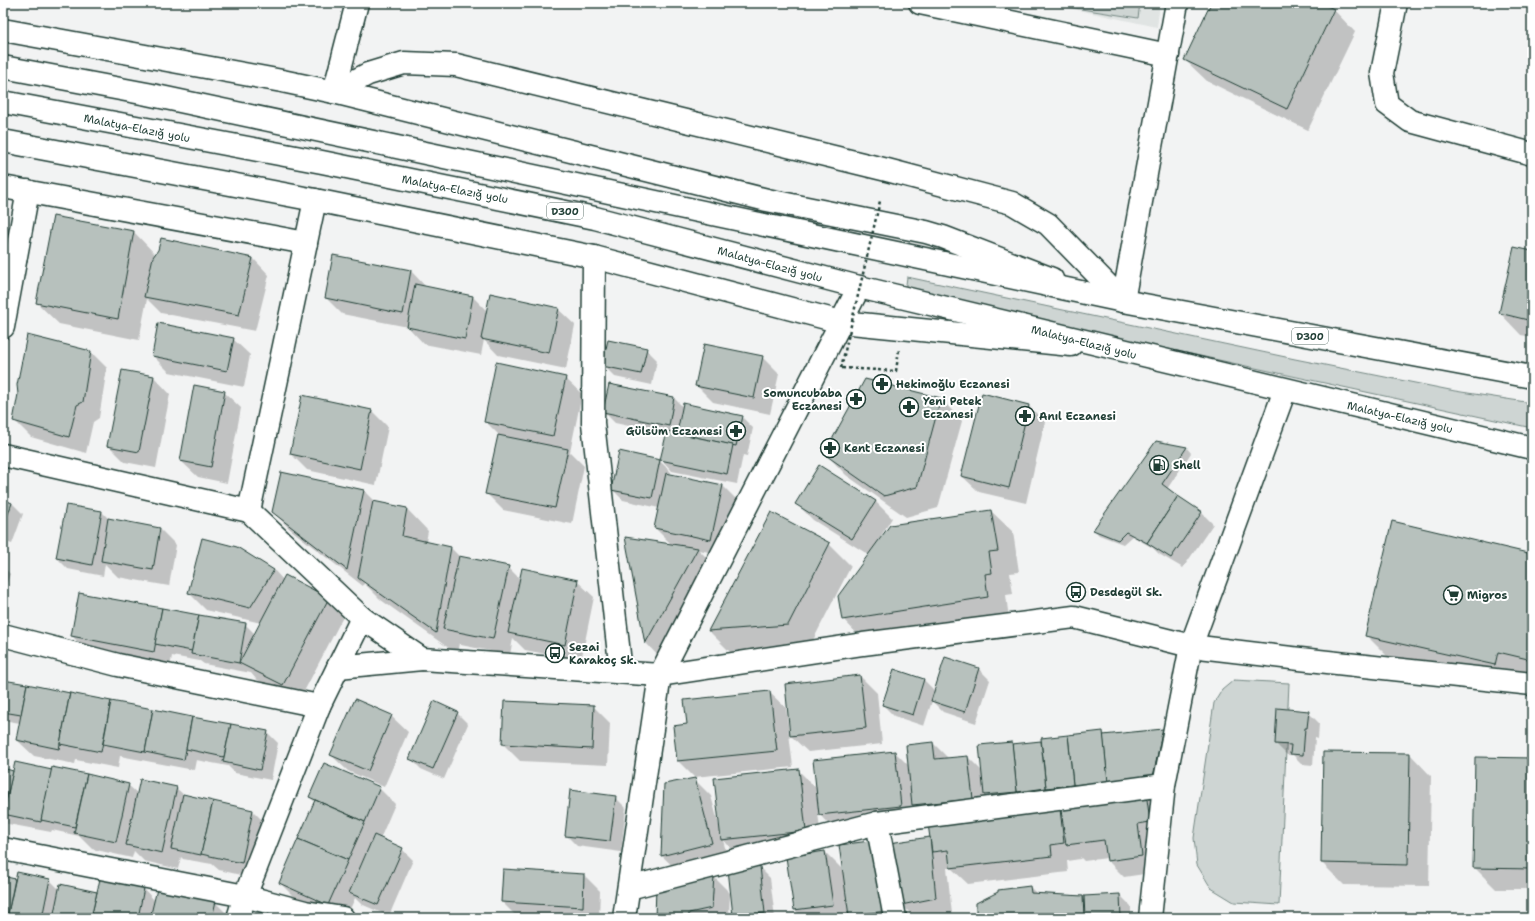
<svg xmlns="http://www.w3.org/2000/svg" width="1535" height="921" font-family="'Shantell Sans',sans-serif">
<rect width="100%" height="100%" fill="#f2f3f3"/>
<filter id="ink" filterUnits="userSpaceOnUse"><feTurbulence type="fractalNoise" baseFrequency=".025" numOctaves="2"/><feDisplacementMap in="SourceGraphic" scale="8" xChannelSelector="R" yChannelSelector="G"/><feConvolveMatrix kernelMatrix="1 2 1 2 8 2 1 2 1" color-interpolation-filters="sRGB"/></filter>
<g filter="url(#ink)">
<path fill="#e0e4e3" d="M 1045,3 L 1160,3 L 1157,27 Z"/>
<g fill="#ced5d3" stroke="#768984">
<path d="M 1043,3 L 1140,3 L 1138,18 Z"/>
<path d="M 907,277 L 1295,359 L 1455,391 L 1532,403 L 1532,428 L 905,292 Z"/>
<path d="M 1234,680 L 1289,683 L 1279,905 L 1234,902 L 1211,888 L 1197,865 L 1194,838 L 1214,703 L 1222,690 Z"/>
</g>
<g fill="#0003">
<path d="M 1212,3 L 1319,3 L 1334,10 L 1355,32 L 1308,130 L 1207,81 L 1185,60 Z"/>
<path d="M 134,232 L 156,255 L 253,258 L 269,275 L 255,331 L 161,313 L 147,299 L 139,340 L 59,324 L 37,303 Z"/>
<path d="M 1532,252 L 1532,337 L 1521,335 L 1500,313 Z"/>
<path d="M 334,256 L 411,271 L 427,288 L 473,297 L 488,312 L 558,309 L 575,325 L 566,369 L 498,355 L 484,340 L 481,355 L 424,344 L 408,327 L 342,314 L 326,298 Z"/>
<path d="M 233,339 L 250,355 L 244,387 L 169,372 L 153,356 Z"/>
<path d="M 646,349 L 657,360 L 652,385 L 615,377 L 604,366 Z"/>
<path d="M 91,352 L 107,368 L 99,418 L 93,422 L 86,453 L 31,437 L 14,420 Z"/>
<path d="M 762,357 L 779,374 L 770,414 L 713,402 L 696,385 Z"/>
<path d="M 154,377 L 170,394 L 156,468 L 125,462 L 108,445 Z"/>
<path d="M 565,378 L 582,394 L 570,452 L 584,466 L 572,524 L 503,510 L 486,493 L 499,435 L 485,421 Z"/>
<path d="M 865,381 L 941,399 L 962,421 L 938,508 L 906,517 L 846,475 L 825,453 Z"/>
<path d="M 610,385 L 674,398 L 684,408 L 742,417 L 753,428 L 747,456 L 743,455 L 737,484 L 672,471 L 661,459 L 667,434 L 615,423 L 604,412 Z"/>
<path d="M 224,392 L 241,408 L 227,483 L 198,477 L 181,461 Z"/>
<path d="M 1029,406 L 1045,422 L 1026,503 L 979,492 L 962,476 Z"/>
<path d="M 371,410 L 388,427 L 376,485 L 307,470 L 291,454 Z"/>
<path d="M 1186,447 L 1191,453 L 1167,489 L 1202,513 L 1213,524 L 1183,568 L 1159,554 L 1153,548 L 1132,536 L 1123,544 L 1099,535 L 1094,530 Z"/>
<path d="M 660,461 L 671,472 L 670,475 L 723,486 L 739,502 L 728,556 L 699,550 L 714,565 L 661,659 L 646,643 L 627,538 L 672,545 L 655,528 L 659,508 L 623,500 L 612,489 Z"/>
<path d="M 820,467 L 876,502 L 892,518 L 879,539 L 880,540 L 991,511 L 1013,532 L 1019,572 L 1010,573 L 1013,594 L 1006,595 L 1009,619 L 864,641 L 843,619 L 869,555 L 813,520 L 797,504 Z"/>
<path d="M 282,473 L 364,490 L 377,503 L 407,509 L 428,531 L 426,542 L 450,547 L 460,557 L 508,567 L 520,579 L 577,581 L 594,597 L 581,661 L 525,650 L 513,638 L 510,655 L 461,645 L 459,643 L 457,654 L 381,600 L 364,583 L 363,586 L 290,529 L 273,512 Z"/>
<path d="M 3,500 L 12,503 L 23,514 L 12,544 L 3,541 Z"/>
<path d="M 66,506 L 102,512 L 109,519 L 160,529 L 176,545 L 169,586 L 118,577 L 105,564 L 103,576 L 68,569 L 57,558 Z"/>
<path d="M 771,513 L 829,544 L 851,566 L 810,646 L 730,652 L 709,631 Z"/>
<path d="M 1532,555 L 1532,676 L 1516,686 L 1388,657 L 1366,635 Z"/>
<path d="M 3,566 L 10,574 L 3,593 Z"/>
<path d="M 274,570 L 283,580 L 328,598 L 344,615 L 299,701 L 256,679 L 251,673 L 204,664 L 200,661 L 172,656 L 170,668 L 89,653 L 72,636 L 245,624 L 255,634 L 261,623 L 206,610 L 189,593 Z"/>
<path d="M 946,658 L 979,669 L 990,680 L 976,723 L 943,712 L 932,701 L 924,726 L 894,716 L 883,705 L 894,670 L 924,680 L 935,691 Z"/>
<path d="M 860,676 L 877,693 L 882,744 L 808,752 L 791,736 Z"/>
<path d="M 3,681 L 267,732 L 278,743 L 271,780 L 235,773 L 228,766 L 196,760 L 194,770 L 120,756 L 118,768 L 76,760 L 75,764 L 34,756 L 17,740 L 20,723 L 3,720 Z"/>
<path d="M 769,692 L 786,708 L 793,767 L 694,777 L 678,761 L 688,725 Z"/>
<path d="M 593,706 L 610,723 L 608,765 L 520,761 L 503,744 Z"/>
<path d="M 1308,712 L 1319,723 L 1318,739 L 1315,738 L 1313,765 L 1302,764 L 1293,755 L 1287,755 L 1276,744 Z"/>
<path d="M 457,713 L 468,724 L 444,779 L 421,769 L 410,758 Z"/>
<path d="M 391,716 L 408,732 L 384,787 L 348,771 L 331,755 Z"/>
<path d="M 1163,730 L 1179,746 L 1148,796 L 1162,809 L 1158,872 L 1124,877 L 1107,860 L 1107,858 L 1084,861 L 1080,857 L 1080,859 L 1067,861 L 1068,872 L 968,884 L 951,868 L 947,868 L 952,914 L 933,918 L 915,918 L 902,905 L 901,918 L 852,918 L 848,915 L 849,918 L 803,918 L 795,910 L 825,852 L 844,871 L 893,858 L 931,838 L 1060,810 L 1063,813 L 1062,804 L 996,806 L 987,796 L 989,815 L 836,832 L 818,813 L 822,847 L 739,856 L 723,840 L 728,859 L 679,872 L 662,856 L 665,785 L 694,779 L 711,796 L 720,829 L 798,770 L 817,789 L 895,752 L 909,766 L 933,743 L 949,759 L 968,757 L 983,772 L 1012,743 L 1014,745 L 1042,742 L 1102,732 L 1106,736 Z"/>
<path d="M 1324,753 L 1410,754 L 1431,776 L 1429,886 L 1344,885 L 1322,863 Z"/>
<path d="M 1532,759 L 1532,889 L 1496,889 L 1474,867 Z"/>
<path d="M 53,768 L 128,785 L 138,794 L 176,788 L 184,795 L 253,811 L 269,827 L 258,879 L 219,870 L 212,864 L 183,859 L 181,857 L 178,869 L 144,861 L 134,851 L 132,858 L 92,849 L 79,836 L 52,830 L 51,832 L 3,823 L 3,770 L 14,772 L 52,772 Z"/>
<path d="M 379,788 L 395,804 L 380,839 L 402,849 L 413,860 L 389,916 L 361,904 L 355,898 L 346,918 L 296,899 L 280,883 L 315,802 L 310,797 Z"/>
<path d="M 615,797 L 626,808 L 621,852 L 577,846 L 566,835 Z"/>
<path d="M 759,867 L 770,878 L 775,918 L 736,918 L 734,916 Z"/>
<path d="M 504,870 L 584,875 L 600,891 L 599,918 L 518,918 L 502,902 Z"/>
<path d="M 17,873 L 50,880 L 60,890 L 98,893 L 144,889 L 155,901 L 215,902 L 231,918 L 3,918 L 3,877 L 16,880 Z"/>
<path d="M 713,876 L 730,893 L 729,918 L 656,918 Z"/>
<path d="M 1030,887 L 1038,895 L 1082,896 L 1085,899 L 1120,895 L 1131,906 L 1131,918 L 977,918 Z"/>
</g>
<g fill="#b7c1bd" stroke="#1f3d34">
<path d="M 1211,3 L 1321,3 L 1334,9 L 1287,109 L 1184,60 Z"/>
<path d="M 53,216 L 134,231 L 118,319 L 36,303 Z"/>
<path d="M 161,238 L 253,258 L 239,315 L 144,297 L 153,257 L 158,250 Z"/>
<path d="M 1514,247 L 1532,251 L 1532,321 L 1499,313 Z"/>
<path d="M 333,255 L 411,270 L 403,314 L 325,298 Z"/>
<path d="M 415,284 L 473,296 L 465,339 L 407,327 Z"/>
<path d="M 490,293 L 559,308 L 549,353 L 481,339 Z"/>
<path d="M 158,323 L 234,338 L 227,371 L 152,356 Z"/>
<path d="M 27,335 L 91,351 L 83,402 L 77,405 L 69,437 L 13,421 L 18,394 L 17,385 Z"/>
<path d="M 608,340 L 647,348 L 641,374 L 602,366 Z"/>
<path d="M 704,344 L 763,356 L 754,398 L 695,386 Z"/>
<path d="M 496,362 L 566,377 L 553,436 L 484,422 Z"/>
<path d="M 122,370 L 154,376 L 139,452 L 107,446 Z"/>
<path d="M 865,379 L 941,398 L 917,487 L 884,496 L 824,454 Z"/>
<path d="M 609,384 L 674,397 L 669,426 L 603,412 Z"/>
<path d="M 194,385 L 225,391 L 211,467 L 180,461 Z"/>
<path d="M 982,393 L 1029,405 L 1009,488 L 961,476 Z"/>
<path d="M 302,395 L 372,410 L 360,469 L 290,454 Z"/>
<path d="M 683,403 L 743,416 L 736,446 L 677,433 Z"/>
<path d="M 667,431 L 733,445 L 727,474 L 660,460 Z"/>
<path d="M 498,435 L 568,449 L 555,508 L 485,494 Z"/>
<path d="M 1156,441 L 1187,447 L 1162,484 L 1178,496 L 1147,543 L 1126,532 L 1118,540 L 1093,530 Z"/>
<path d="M 619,451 L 660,460 L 652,498 L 611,490 Z"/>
<path d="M 819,465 L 876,501 L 852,539 L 795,504 Z"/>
<path d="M 281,472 L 364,490 L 347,570 L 272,512 Z"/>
<path d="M 666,473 L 723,485 L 711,540 L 654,528 Z"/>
<path d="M 1178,496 L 1202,512 L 1171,558 L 1147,543 Z"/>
<path d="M 3,499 L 12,503 L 3,528 Z"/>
<path d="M 373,501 L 407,508 L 402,536 L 451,547 L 436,633 L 358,578 Z"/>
<path d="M 66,505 L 102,511 L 92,565 L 56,558 Z"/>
<path d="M 991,510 L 998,551 L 989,552 L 992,573 L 985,574 L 988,597 L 842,620 L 838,596 L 890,525 Z"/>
<path d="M 771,512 L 830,543 L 788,625 L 708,631 Z"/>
<path d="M 108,518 L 160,528 L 153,570 L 101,561 Z"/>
<path d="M 1392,521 L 1532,554 L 1532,660 L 1498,652 L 1495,665 L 1365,636 Z"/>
<path d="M 625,537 L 698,548 L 645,644 Z"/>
<path d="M 202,538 L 237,547 L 274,570 L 250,608 L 188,593 Z"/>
<path d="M 459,556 L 509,566 L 493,639 L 443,629 Z"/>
<path d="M 522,568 L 578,580 L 565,645 L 508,633 Z"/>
<path d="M 285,575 L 329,598 L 283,685 L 239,663 Z"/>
<path d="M 79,593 L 162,608 L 154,652 L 71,636 Z"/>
<path d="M 162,608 L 199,615 L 192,651 L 155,644 Z"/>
<path d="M 199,615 L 246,623 L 239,663 L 191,654 Z"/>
<path d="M 945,657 L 979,668 L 965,712 L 931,701 Z"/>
<path d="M 894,669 L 924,679 L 913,715 L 882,705 Z"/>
<path d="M 860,675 L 866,728 L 790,736 L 785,684 Z"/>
<path d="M 3,680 L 27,684 L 21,715 L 3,712 Z"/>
<path d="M 27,684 L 70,693 L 59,749 L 16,740 Z"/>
<path d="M 770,691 L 777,751 L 677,761 L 673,726 L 687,724 L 684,700 Z"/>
<path d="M 70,693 L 111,701 L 101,752 L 60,744 Z"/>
<path d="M 355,699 L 392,715 L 368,771 L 330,755 Z"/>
<path d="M 111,701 L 153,709 L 145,752 L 103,744 Z"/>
<path d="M 434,701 L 458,712 L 433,769 L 409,759 Z"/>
<path d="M 504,701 L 594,705 L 592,749 L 502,744 Z"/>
<path d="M 1277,708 L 1309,711 L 1307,728 L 1305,728 L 1303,755 L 1290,754 L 1291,745 L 1275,744 Z"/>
<path d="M 153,709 L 192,717 L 184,760 L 145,752 Z"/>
<path d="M 192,717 L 231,724 L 224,757 L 186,749 Z"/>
<path d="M 231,724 L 268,731 L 260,770 L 223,762 Z"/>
<path d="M 1163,729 L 1153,777 L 1108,782 L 1103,735 Z"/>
<path d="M 1103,731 L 1108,782 L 1073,785 L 1068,735 Z"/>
<path d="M 1068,735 L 1073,785 L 1046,788 L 1041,738 Z"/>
<path d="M 1041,741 L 1046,788 L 1017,792 L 1012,744 Z"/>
<path d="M 933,742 L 935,759 L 968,756 L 973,799 L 912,805 L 906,745 Z"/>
<path d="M 1012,742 L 1017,792 L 984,795 L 979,745 Z"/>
<path d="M 895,751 L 901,806 L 819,815 L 813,760 Z"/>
<path d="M 1323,752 L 1410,753 L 1408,865 L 1321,863 Z"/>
<path d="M 1475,757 L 1532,758 L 1532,869 L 1473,868 Z"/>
<path d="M 15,762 L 52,770 L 41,822 L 3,814 Z"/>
<path d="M 324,763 L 380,787 L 365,822 L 309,797 Z"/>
<path d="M 52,767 L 87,774 L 75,827 L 41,820 Z"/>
<path d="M 3,768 L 13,771 L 3,815 Z"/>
<path d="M 799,769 L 806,831 L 721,840 L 714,778 Z"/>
<path d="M 87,774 L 129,784 L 116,842 L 74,833 Z"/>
<path d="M 695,778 L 712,843 L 661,856 L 664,784 Z"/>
<path d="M 140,779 L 177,787 L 162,853 L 126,845 Z"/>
<path d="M 570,790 L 616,796 L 610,841 L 565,836 Z"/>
<path d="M 1146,792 L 1150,822 L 1138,824 L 1142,856 L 1107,861 L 1104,840 L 1066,845 L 1060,803 Z"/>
<path d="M 183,794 L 213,801 L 201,855 L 171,849 Z"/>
<path d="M 315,800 L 365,822 L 348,860 L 298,839 Z"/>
<path d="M 213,801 L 253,810 L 242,863 L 201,854 Z"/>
<path d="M 1060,809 L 1064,843 L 1051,845 L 1052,856 L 950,868 L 948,850 L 932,852 L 928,824 Z"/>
<path d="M 374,835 L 403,848 L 378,905 L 349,893 Z"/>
<path d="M 930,837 L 936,898 L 901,905 L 889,843 Z"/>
<path d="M 298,839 L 348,860 L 328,905 L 279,883 Z"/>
<path d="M 877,840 L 886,911 L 849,916 L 839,845 Z"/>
<path d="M 825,851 L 833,905 L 794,910 L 786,857 Z"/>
<path d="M 760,866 L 765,913 L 733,916 L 728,869 Z"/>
<path d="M 503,869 L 584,874 L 583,907 L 501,902 Z"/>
<path d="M 17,872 L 50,879 L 42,918 L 7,918 Z"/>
<path d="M 714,875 L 712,908 L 689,913 L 689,918 L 655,918 L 656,887 Z"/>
<path d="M 3,876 L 15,879 L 7,918 L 3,918 Z"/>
<path d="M 100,879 L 144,888 L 138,918 L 91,918 Z"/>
<path d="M 60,884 L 97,892 L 91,918 L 53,918 Z"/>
<path d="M 1030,886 L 1031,893 L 1083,896 L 1084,918 L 976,918 L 976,903 L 998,892 L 998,890 Z"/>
<path d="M 157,889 L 216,901 L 212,918 L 150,918 Z"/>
<path d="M 1120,894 L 1121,918 L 1085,918 L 1084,896 Z"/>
</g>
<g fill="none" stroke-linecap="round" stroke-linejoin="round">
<defs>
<g id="minor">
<path d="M 920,3 L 1168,55"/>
<path d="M 1396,3 L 1382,73 L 1387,104 L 1410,121 L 1532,154"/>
<path d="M 3,30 L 282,81 L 334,92 L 767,200 L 926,232 L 943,237 L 1052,279"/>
<path d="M 334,92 L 368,74 L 404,63 L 456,65 L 887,170 L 1012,203 L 1048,224 L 1123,301"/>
<path d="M 334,92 L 357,3"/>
<path d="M 3,141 L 315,200 L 594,257 L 841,322 L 1071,345"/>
<path d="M 3,187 L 306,243"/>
<path d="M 594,257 L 593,423 L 621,672"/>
<path d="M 1123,301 L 1177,3"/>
<path d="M 3,327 L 28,191"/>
<path d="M 3,455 L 249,511 L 315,200"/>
<path d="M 249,511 L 362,618 L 422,659 L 660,675 L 863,644 L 1074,617 L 1191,646 L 1300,659 L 1532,684"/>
<path d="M 3,635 L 118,665 L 319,706"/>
<path d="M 338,667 L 422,659"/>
<path d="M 877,823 L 895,918"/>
<path d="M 3,849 L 245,896 L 305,912 L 343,918"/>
<path d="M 629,888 L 877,823 L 1164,785"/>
<path d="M 238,918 L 245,896 L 319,706 L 362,618"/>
<path d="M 624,918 L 660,675 L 859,287"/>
<path d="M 1150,918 L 1164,785 L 1191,646 L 1285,390"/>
</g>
<g id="highway">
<path d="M 3,67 L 147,94 L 1123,301 L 1532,377"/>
<path d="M 3,102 L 322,162 L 595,218 L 859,287 L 1532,448"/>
</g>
</defs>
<use href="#minor" stroke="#1f3d34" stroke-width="25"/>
<use href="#highway" stroke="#1f3d34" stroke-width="25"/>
<path stroke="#1f3d34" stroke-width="2.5" stroke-dasharray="3 3" stroke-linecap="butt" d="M 842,368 L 896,371 L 899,350"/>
<use href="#minor" stroke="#fff" stroke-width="22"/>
<use href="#highway" stroke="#fff" stroke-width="22"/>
<path stroke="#1f3d34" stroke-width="2.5" stroke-dasharray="3 3" stroke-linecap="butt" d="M 841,368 L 880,201"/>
</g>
</g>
<defs>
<symbol id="pharmacy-ring" viewBox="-11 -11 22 22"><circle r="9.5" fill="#fff" stroke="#1f3d34" stroke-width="1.5"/><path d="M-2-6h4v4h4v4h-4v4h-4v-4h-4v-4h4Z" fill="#1f3d34"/></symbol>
<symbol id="fuel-ring" viewBox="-11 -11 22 22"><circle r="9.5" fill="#fff" stroke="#1f3d34" stroke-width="1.5"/><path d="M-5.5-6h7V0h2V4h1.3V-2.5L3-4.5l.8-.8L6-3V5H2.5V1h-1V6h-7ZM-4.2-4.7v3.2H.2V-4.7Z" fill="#1f3d34"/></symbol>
<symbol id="bus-ring" viewBox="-11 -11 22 22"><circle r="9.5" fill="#fff" stroke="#1f3d34" stroke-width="1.5"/><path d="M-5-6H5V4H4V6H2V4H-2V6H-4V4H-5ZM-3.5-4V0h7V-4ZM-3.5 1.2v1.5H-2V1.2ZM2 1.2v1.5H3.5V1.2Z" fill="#1f3d34"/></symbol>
<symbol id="supermarket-ring" viewBox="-11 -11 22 22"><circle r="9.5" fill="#fff" stroke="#1f3d34" stroke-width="1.5"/><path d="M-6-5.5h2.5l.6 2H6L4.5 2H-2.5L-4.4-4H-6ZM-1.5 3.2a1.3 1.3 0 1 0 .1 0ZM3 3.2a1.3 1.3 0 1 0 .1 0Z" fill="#1f3d34"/></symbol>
</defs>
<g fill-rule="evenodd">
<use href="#pharmacy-ring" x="871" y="373" width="22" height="22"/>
<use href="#pharmacy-ring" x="845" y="388" width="22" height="22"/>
<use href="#pharmacy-ring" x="898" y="396" width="22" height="22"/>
<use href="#pharmacy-ring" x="1014" y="405" width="22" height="22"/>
<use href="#pharmacy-ring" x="725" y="420" width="22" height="22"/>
<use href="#pharmacy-ring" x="819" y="437" width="22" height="22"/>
<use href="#fuel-ring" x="1148" y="454" width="22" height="22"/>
<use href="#bus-ring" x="1065" y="581" width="22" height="22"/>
<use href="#supermarket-ring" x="1442" y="584" width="22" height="22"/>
<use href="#bus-ring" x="544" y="642" width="22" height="22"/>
</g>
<g text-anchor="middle" stroke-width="4" stroke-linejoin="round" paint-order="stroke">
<g fill="#fff" stroke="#627771" stroke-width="1">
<rect x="547" y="203" width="36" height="16" rx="3"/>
<rect x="1292" y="328" width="36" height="16" rx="3"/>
</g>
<g font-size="10" font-weight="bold" fill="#1f3d34">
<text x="565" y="215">D300</text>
<text x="1310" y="340">D300</text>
</g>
<g font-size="11" fill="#1f3d34" stroke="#fff">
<text transform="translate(137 128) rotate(11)" y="4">Malatya-Elazığ yolu</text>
<text transform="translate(455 189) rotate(11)" y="4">Malatya-Elazığ yolu</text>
<text transform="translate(770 264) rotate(15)" y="4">Malatya-Elazığ yolu</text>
<text transform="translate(1084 342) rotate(14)" y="4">Malatya-Elazığ yolu</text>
<text transform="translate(1400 417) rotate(13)" y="4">Malatya-Elazığ yolu</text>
</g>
<g font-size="11" font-weight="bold" fill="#1f3d34" stroke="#fff" text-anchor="start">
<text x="896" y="388">Hekimoğlu Eczanesi</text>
<text x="842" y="397" text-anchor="end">Somuncubaba<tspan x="842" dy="13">Eczanesi</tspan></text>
<text x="923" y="405">Yeni Petek<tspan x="923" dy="13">Eczanesi</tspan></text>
<text x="1039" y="420">Anıl Eczanesi</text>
<text x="722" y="435" text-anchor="end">Gülsüm Eczanesi</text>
<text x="844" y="452">Kent Eczanesi</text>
<text x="1173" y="469">Shell</text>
<text x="1090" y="596">Desdegül Sk.</text>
<text x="1467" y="599">Migros</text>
<text x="569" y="651">Sezai<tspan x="569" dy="13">Karakoç Sk.</tspan></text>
</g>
</g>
<rect width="1535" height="921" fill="none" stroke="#fff" stroke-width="16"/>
<rect x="8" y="8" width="1519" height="905" fill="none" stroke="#1f3d34" stroke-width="1.5" filter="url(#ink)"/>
</svg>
